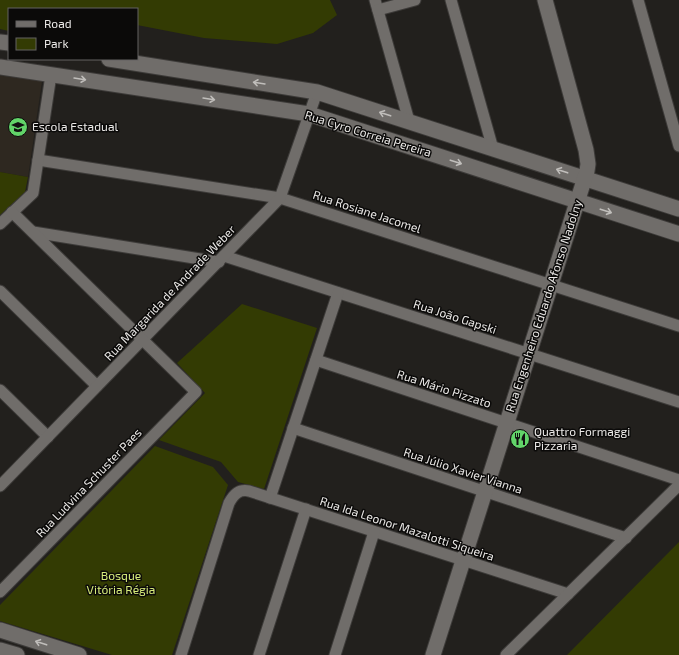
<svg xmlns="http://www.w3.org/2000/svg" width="679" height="655" font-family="'Exo 2',sans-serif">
<rect width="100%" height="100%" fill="#22201d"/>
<path fill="#2e2820" d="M 0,75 L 42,81 L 28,177 L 0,172 Z"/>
<g fill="#333b03">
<path d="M 0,0 L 330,0 L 337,15 L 313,33 L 277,44 L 204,38 L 137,25 L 137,9 L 9,9 L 9,31 L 0,29 Z"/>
<path d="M 0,172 L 28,177 L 25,192 L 0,215 Z"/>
<path d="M 242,304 L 317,328 L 264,489 L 238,482 L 221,462 L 159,440 L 205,393 L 177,363 Z"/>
<path d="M 155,446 L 213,467 L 228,485 L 172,655 L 112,655 L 0,621 L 0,605 Z"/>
<path d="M 679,542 L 679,655 L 567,655 Z"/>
</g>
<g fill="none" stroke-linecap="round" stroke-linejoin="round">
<defs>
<g id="street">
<path d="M 375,0 L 409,121"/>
<path d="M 451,0 L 493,149"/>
<path d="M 638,0 L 679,146"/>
<path d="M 378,10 L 415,0"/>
<path d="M 38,160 L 280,198 L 679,326"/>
<path d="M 0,224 L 33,193 L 51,75"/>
<path d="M 33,232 L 219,262"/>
<path d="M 224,256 L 679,402"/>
<path d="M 0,291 L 97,386"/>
<path d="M 316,360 L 679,480"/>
<path d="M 0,390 L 48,437"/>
<path d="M 293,428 L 626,538"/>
<path d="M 0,486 L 280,198 L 317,92"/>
<path d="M 270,498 L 338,293"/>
<path d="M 0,592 L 196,392 L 12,212"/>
<path d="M 181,655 L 229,503 C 234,494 239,489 249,491 L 568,594"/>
<path d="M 259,655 L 306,509"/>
<path d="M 335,655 L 374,532"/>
<path d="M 506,655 L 679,485"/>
</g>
<g id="secondary">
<path d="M 0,42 L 9,43"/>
<path d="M 109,59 L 317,92 L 679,209"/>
<path d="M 0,67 L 309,114 L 679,234"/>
<path d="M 0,630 L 79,655"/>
<path d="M 0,650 L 17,655"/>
<path d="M 433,655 L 587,171 L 588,164 L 586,150 L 545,0"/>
</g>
</defs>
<use href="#street" stroke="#3d3b39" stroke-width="13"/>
<use href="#secondary" stroke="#3d3b39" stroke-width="17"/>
<use href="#street" stroke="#706d6a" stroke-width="11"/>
<use href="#secondary" stroke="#706d6a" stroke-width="15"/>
</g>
<defs><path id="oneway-shaft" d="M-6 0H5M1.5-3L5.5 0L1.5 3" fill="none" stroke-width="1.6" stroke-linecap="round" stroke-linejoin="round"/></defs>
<g stroke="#c0bebb">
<use href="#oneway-shaft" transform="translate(80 79) rotate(9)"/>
<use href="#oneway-shaft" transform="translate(259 83) rotate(-171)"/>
<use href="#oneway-shaft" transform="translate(209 99) rotate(9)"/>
<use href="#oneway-shaft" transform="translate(385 114) rotate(-162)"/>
<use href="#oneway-shaft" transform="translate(456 162) rotate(18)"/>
<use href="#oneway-shaft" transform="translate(562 171) rotate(-162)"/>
<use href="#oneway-shaft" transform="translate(606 211) rotate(18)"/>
<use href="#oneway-shaft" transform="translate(41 643) rotate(-162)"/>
</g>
<defs>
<symbol id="school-disc" viewBox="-11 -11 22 22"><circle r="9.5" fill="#62d469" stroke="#0b0a09"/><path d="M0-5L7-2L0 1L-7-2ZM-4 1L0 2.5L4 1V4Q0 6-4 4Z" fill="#111"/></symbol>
<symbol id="restaurant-disc" viewBox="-11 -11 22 22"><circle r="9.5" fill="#62d469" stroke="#0b0a09"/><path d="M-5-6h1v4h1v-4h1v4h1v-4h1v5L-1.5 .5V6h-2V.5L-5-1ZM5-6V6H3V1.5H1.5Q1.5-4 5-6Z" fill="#111"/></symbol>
</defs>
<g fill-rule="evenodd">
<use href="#school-disc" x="7" y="116" width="22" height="22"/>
<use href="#restaurant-disc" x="509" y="428" width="22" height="22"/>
</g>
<g text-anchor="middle" stroke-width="3" stroke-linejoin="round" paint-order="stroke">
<g font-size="12" fill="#ebe9e7" stroke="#0b0a09" text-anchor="start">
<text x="32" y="131">Escola Estadual</text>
<text x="534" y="436">Quattro Formaggi<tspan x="534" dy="14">Pizzaria</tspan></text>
</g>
<g font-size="12" fill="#ebe9e7" stroke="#0b0a09">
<text transform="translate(368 134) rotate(17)" y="4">Rua Cyro Correia Pereira</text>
<text transform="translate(367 212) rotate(18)" y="4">Rua Rosiane Jacomel</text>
<text transform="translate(170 293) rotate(-46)" y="4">Rua Margarida de Andrade Weber</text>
<text transform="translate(544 306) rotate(-72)" y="4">Rua Engenheiro Eduardo Afonso Nadolny</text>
<text transform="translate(455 317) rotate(18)" y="4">Rua João Gapski</text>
<text transform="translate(444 389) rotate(18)" y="4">Rua Mário Pizzato</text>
<text transform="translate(463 471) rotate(18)" y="4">Rua Júlio Xavier Vianna</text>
<text transform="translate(89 483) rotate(-46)" y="4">Rua Ludvina Schuster Paes</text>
<text transform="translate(407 529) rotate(18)" y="4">Rua Ida Leonor Mazalotti Siqueira</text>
</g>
<g font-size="12" fill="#d7ec7b" stroke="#0b0a09">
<text x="121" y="580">Bosque<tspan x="121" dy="14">Vitória Régia</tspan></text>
</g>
</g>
<rect x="8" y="8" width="130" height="52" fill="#0b0a09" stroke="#656362"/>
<rect x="16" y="21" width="20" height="6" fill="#706d6a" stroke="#656362"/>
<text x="44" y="28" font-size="12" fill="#ebe9e7">Road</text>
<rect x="16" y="38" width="20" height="12" fill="#333b03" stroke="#656362"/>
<text x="44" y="48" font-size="12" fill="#ebe9e7">Park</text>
</svg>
